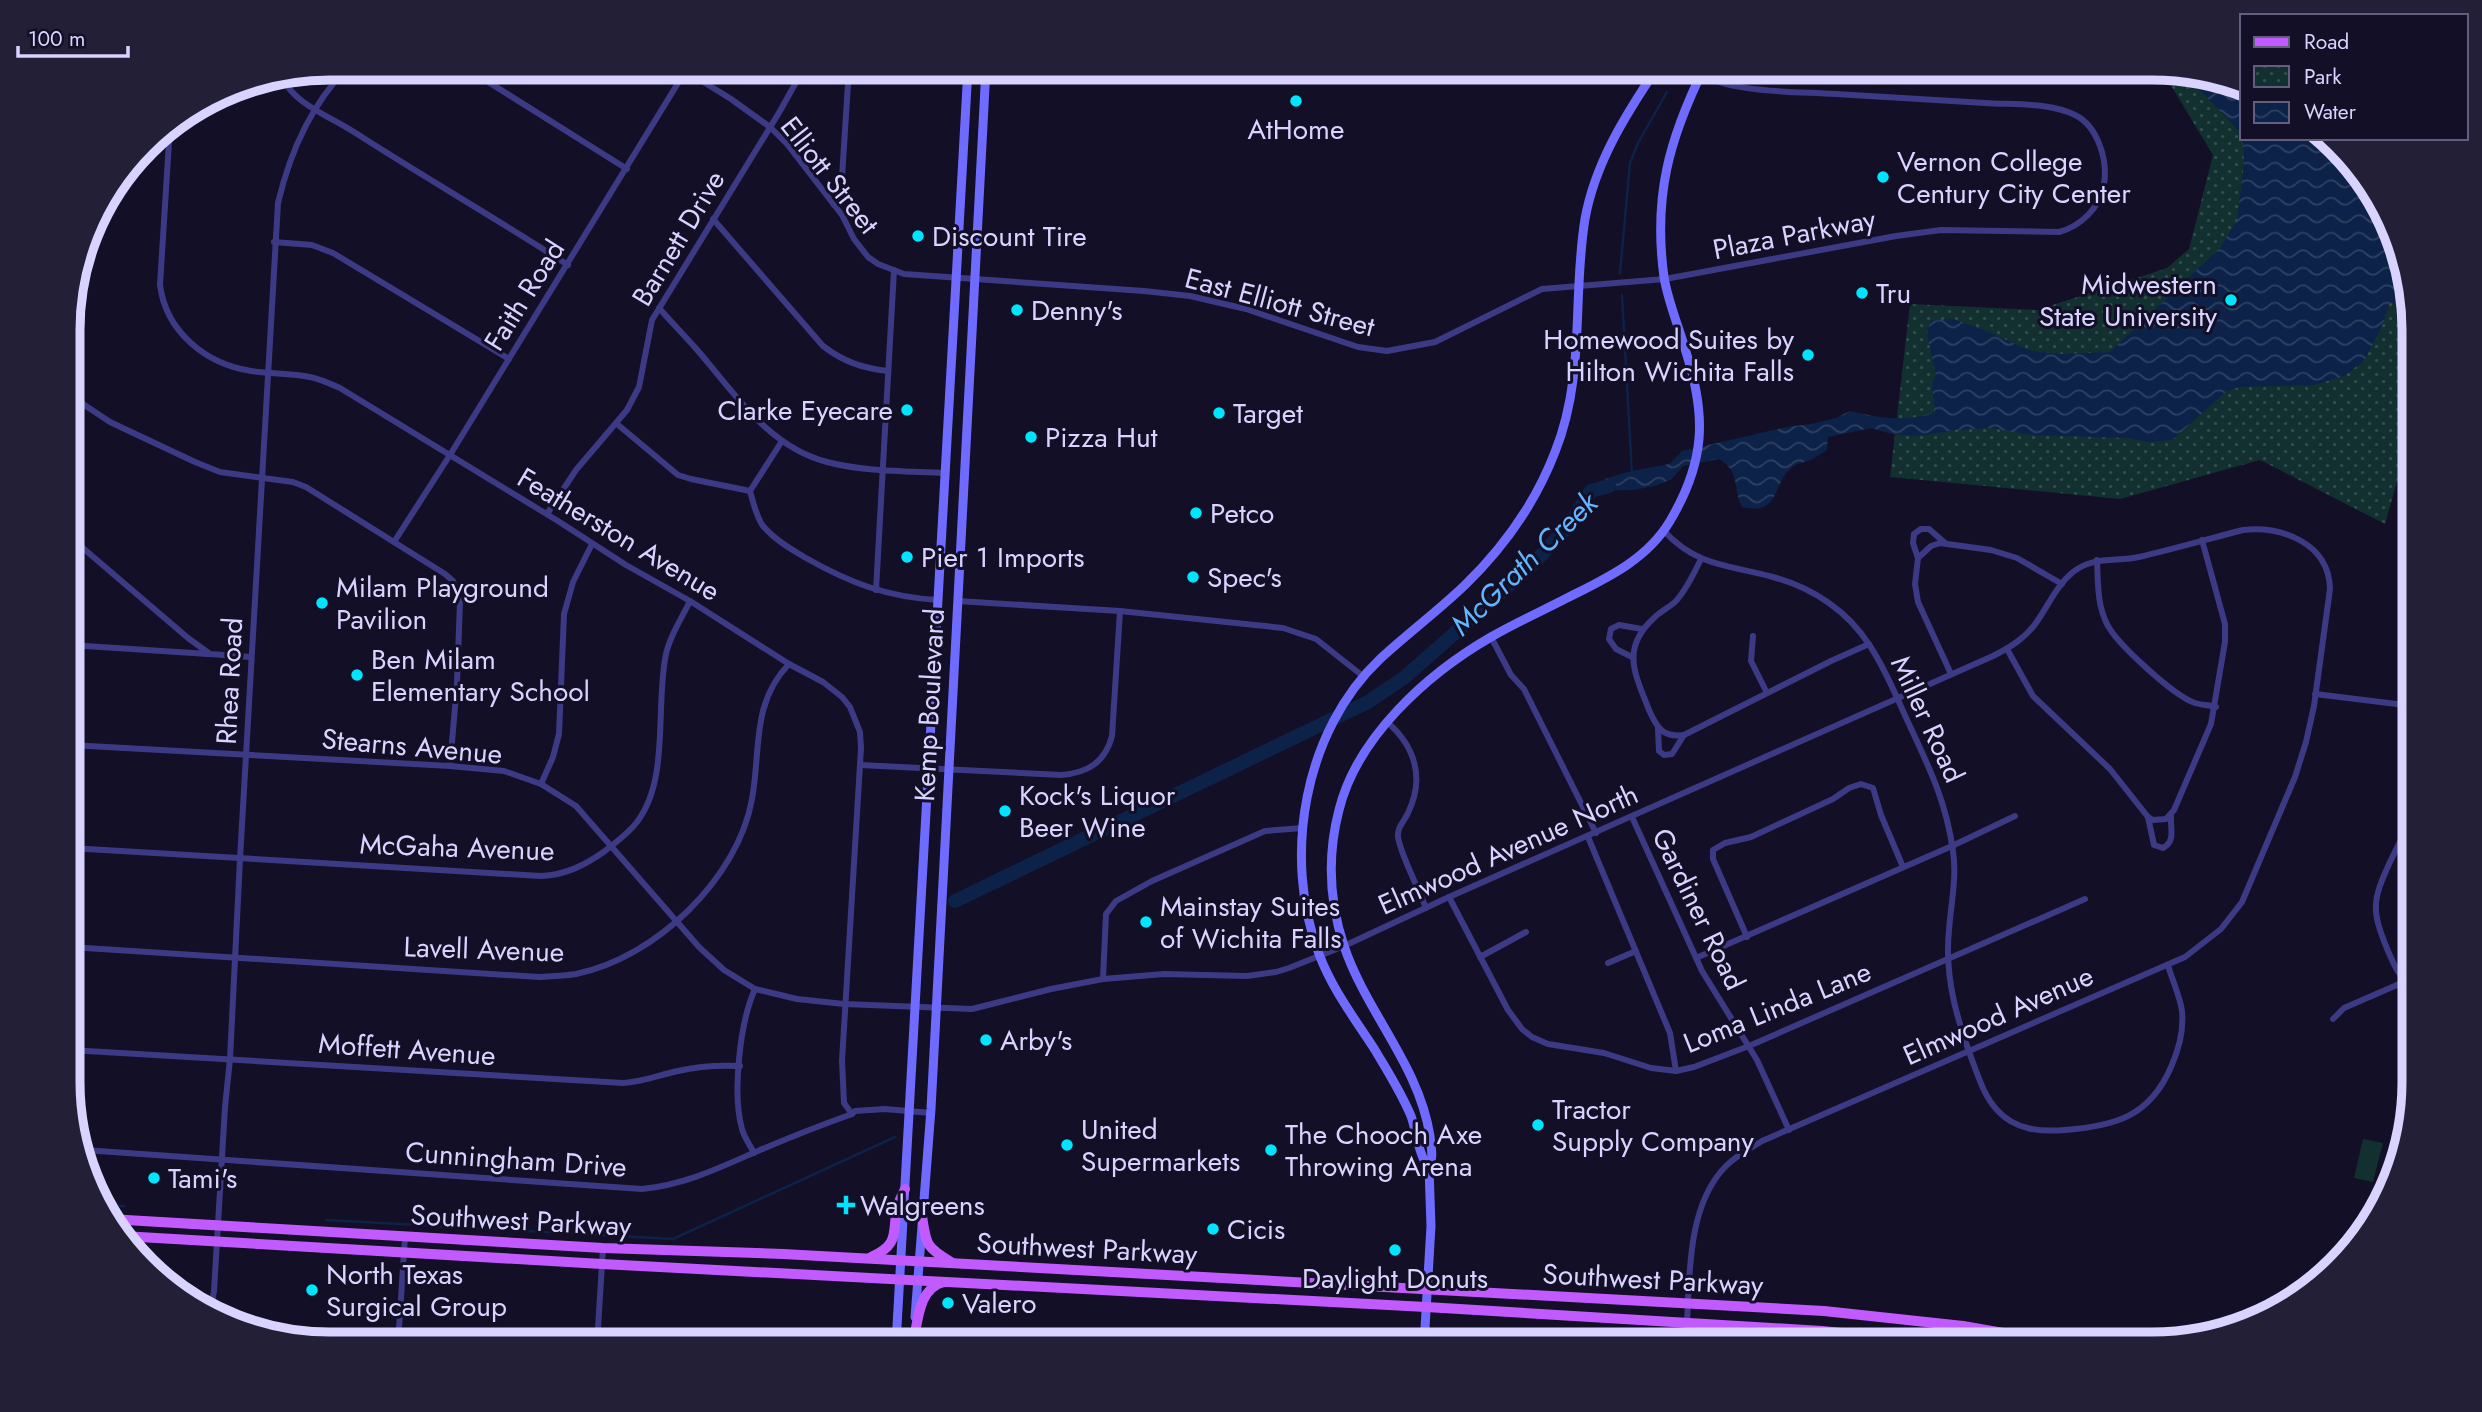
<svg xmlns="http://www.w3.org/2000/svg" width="2482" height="1412" font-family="Jost,sans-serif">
<defs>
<pattern id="park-dots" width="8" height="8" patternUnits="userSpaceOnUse" patternTransform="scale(1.75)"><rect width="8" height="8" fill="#12302f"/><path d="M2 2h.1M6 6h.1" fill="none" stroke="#344d4e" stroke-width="1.8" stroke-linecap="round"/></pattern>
<pattern id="water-waves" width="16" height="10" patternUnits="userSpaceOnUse" patternTransform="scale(1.75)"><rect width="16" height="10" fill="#0c2248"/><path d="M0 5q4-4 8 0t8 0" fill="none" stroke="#2f4163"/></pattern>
</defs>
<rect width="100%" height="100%" fill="#130f26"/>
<path fill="#12302f" d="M 2363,1139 L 2383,1143 L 2373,1182 L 2354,1178 Z"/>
<path fill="url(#park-dots)" d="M 2161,69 L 2219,77 L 2242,87 L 2242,138 L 2320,138 L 2370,185 L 2400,247 L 2413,313 L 2413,425 L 2385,524 L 2260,460 L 2120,499 L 1890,477 L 1910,304 L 2037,310 L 2167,268 L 2189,249 L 2213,155 Z"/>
<path fill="url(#water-waves)" d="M 2180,72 L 2219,77 L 2242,87 L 2242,138 L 2320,138 L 2361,177 L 2375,196 L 2389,224 L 2397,255 L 2403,260 L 2411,301 L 2389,304 L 2383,324 L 2364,361 L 2344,376 L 2314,385 L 2240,387 L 2227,391 L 2172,440 L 2148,442 L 2127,438 L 2031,435 L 1991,428 L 1955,430 L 1920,436 L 1892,434 L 1871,428 L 1828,437 L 1827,450 C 1822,453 1817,456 1813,459 C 1806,462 1797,463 1792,467 C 1771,485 1781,516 1742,507 C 1732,486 1741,473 1719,459 L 1683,466 L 1672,479 L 1655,486 L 1633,490 L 1591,491 L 1605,479 L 1627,472 L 1669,464 L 1682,451 L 1787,427 L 1811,424 L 1836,418 L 1850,411 C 1880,418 1905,423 1935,412 L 1932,384 L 1936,375 L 1927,334 L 1931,321 L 1952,319 L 1982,329 L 2031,351 L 2063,354 L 2110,352 L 2220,248 L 2237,220 L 2243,172 L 2244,151 L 2240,132 L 2198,88 L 2187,85 Z"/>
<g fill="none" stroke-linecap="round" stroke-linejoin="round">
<g stroke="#0c2248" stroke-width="2.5">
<path d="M 1620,273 L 1630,163 L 1638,143 L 1667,92"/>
<path d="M 1622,295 L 1632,474"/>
<path d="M 104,1205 L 124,1206"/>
<path d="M 326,1220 L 673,1239 L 895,1137"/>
</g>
<path stroke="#0c2248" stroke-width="14" d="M 955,901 L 1368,702 L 1405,677 L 1532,565 L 1570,524 L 1591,491 L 1609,486"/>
<g stroke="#3d3a85" stroke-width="6">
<path d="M 466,68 L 627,169"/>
<path d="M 681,68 L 731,99 L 770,127 L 787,144 L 842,215 L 854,239 L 868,257 L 878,264 L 904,274 L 1144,291 L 1190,296 L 1246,309 L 1358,347 L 1387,351 L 1435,342 L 1542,289 L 1665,279 L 1896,236 L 1941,230 L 2059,232 C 2081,226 2100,208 2104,184 C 2108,161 2098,126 2075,115 C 2049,102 2013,105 1985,103 C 1935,100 1886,97 1836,94 C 1784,91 1732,94 1685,68"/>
<path d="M 282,78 C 297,106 328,115 354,132 C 424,177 497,219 568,265"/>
<path d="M 170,126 L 160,285 C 166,332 206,364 251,371 C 271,374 291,373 310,377 C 320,379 331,384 340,388 L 558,521 L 626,565 L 690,601 L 789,664 L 823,682 L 842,697 L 850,707 L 860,732 L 861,748 L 842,1061 L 844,1103 L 852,1114"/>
<path d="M 834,205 L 841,193 L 849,68"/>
<path d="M 713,219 L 823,346 C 844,362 862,368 888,371"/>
<path d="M 274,242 L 312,245 L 333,253 L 509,359"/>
<path d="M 659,308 C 672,323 686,337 699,352 C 736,395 769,447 827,462 C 865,472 906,471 945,473"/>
<path d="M 70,386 L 83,404 L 110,422 L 195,462 L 220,472 L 293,482 L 306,487 L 445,574 L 453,581 L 460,601 L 457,683 L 450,766"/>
<path d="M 617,424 L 678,475 L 691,479 L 750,491 C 753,502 756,516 763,526 C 775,540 791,549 806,558 C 850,583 887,597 938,600"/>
<path d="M 750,491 L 782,441"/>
<path d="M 547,514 L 576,470 L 627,410 L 639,387 L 652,320 L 780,111 L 804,68"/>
<path d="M 1664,531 C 1697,567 1730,565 1773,577 C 1813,588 1848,611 1870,646 C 1886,670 1896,696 1908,722 C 1929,767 1946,801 1953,851 C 1957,878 1951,903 1949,930 C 1944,979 1958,1023 1975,1068 C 1981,1084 1986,1098 1997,1110 C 2015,1130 2040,1132 2065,1130 C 2116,1126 2150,1116 2171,1067 C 2179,1049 2184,1031 2182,1011 C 2180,996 2172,980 2168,965"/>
<path d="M 70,537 L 188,638 L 210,654 L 251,657"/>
<path d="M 394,542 L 450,455 L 686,70"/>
<path d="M 1918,558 L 1913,543 L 1914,534 L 1921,529 L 1929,529 L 1945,543"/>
<path d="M 1701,559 C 1694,573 1687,589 1676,601 C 1670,607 1661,611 1655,617 C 1620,648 1635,674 1649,710 C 1657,728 1663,738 1684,735 L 1831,661 L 1869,644"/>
<path d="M 2097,560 C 2098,581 2097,605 2107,624 C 2116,643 2174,696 2195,703 C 2201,705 2209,705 2216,707"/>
<path d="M 876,590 L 894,270"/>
<path d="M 957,601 L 1120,611 L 1283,628 L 1316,639 L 1364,677"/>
<path d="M 1753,636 L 1751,661 L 1767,693"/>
<path d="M 1491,637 L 1511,675 L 1524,689 L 1596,833"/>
<path d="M 70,645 L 208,654"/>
<path d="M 2007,649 L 2033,696 L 2110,769 L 2148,817 L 2153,820 L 2166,819 L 2174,810 L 2211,724 L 2225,642 L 2225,624 L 2202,540"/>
<path d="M 1632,657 L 1616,649 L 1609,639 L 1611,629 L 1619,625 L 1642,629"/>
<path d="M 1951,674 L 1918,602 L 1915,584 L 1918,558 L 1931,546 L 1940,543 L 1991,550 L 2017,558 L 2062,584"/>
<path d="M 2315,694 L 2413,706"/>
<path d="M 1387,722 C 1415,746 1425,778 1408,813 C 1404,822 1397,827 1398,837 C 1401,856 1419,889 1426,908"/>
<path d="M 1658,729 L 1659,751 L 1664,755 L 1672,754 L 1684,735"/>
<path d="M 70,745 L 450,766 L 504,771 L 541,784 L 576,806 L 699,947 L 724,970 L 755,989 L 797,999 L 844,1004 L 972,1009 L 1051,989 L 1103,979 L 1164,974 L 1247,976 L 1276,972 L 1289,968 L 1344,946 L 1449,897 L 1993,656 C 2011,647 2027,637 2038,620 C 2049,604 2057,585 2073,572 C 2093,556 2116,562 2139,557 C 2174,549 2208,539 2243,530 C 2282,526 2329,543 2330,589 L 2314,706 L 2306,742 L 2295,777 L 2242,902 L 2221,929 L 2185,957 L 1762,1141 C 1749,1149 1737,1155 1726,1166 C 1684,1208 1690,1288 1686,1343"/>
<path d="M 860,765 L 1061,775 C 1087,773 1105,763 1112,736 L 1120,611"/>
<path d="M 541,784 L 553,757 L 559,734 L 564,614 L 573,582 L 592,544"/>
<path d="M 1632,817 L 1702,971 L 1757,1060 L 1789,1130"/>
<path d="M 2148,817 L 2154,845 L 2163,848 C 2176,841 2170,829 2171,815"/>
<path d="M 2413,825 C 2402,835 2397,848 2390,862 C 2372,901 2371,910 2388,951 C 2395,966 2398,977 2413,985"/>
<path d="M 1588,837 L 1670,1033 L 1676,1071"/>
<path d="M 70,848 L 541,876 C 566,875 585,865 605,851 C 616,842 628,834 637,822 C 670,779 655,706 666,654 C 670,635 682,618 690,601"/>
<path d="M 1449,897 L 1508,1010 L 1522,1029 L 1532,1037 L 1548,1044 L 1604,1053 L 1651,1068 L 1676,1071 L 1694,1067 L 1749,1046 L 2085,899"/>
<path d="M 1747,937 L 1713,859 L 1713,850 L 1725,843 L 1751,837 L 1833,799 L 1849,788 L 1861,784 L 1873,788 L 1881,815 L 1903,867"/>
<path d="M 70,947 L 539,977 C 551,976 564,976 576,974 C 655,958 738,879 752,799 C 761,751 751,703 789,664"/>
<path d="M 1480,957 L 1526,932"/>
<path d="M 1696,958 L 1952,846 L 2015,816"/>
<path d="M 1608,963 L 1636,951"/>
<path d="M 1103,979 L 1106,914 L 1116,901 L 1152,881 L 1265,831 L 1303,828"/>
<path d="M 2333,1019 L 2344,1008 L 2413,978"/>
<path d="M 70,1050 L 623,1083 C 643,1082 659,1075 678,1071 C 699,1066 718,1065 740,1066"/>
<path d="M 84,1150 L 642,1189 C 685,1185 721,1167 760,1150 C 791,1137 821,1125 852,1114 L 855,1111 L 885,1109 L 931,1113"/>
<path d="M 754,1153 C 750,1145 744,1137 742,1129 C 732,1093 740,1022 755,989"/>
<path d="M 210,1313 L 214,1291 L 225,1107 L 230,1059 L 240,859 L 278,203 C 290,152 310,106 347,68"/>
<path d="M 398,1344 L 405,1237"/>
<path d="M 597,1344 L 603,1248"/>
</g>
<g stroke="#6f6bff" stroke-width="9">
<path d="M 1429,1168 C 1418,1154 1417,1133 1411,1116 C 1401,1092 1388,1072 1375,1050 C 1355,1019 1332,989 1319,954 C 1282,857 1304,731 1380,659 C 1408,633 1438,611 1465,585 C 1504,547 1535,504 1555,452 C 1586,375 1572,297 1585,219 C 1595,163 1626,114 1657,68"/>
<path d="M 915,1317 L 931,1109 L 986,68"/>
<path d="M 1420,1343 L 1425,1328 L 1431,1226 L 1429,1168 C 1434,1157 1431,1148 1430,1136 C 1419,1065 1366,1012 1344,946 C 1329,901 1327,856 1339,810 C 1357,737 1427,674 1491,637 C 1515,623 1542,611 1567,598 C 1605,579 1647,560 1670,521 C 1705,462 1707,417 1686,352 C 1679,327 1668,302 1664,277 C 1653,197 1669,139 1704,68"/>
<path d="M 896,1344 L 968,68"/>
</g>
<g stroke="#c25bff" stroke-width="10">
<path d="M 921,1211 C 927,1242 922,1245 951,1262"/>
<path d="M 109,1219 L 603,1248 L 783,1254 L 1824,1311 L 1963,1326 L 2060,1343"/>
<path d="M 122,1236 L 602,1264 L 1426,1307 L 1822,1331 L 1940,1343"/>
<path d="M 871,1257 C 902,1244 891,1230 898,1205 C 899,1200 903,1194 905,1189"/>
<path d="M 913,1344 C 918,1322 918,1288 944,1282"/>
</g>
</g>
<g fill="#00e5ff" stroke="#130f26" stroke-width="2.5">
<circle cx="1296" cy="101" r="7"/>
<circle cx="1883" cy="177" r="7"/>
<circle cx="918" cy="236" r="7"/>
<circle cx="1862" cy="293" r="7"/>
<circle cx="2231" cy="300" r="7"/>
<circle cx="1017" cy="310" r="7"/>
<circle cx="1808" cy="355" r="7"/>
<circle cx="907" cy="410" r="7"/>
<circle cx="1219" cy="413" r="7"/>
<circle cx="1031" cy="437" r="7"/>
<circle cx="1196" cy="513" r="7"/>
<circle cx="907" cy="557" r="7"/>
<circle cx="1193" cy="577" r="7"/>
<circle cx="322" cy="603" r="7"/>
<circle cx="357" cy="675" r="7"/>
<circle cx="1005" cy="811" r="7"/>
<circle cx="1146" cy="922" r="7"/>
<circle cx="986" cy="1040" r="7"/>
<circle cx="1538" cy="1125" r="7"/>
<circle cx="1067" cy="1145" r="7"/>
<circle cx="1271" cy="1150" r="7"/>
<circle cx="154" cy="1178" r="7"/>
<path d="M842.5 1194.5h7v7h7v7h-7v7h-7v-7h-7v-7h7z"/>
<circle cx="1213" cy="1229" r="7"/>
<circle cx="1395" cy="1250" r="7"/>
<circle cx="312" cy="1290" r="7"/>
<circle cx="948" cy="1303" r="7"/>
</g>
<g text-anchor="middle" stroke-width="6" stroke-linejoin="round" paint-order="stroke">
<g font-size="28" fill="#d9d4ff" stroke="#130f26" text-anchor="start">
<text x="1296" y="139" text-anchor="middle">AtHome</text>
<text x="1897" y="171">Vernon College<tspan x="1897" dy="32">Century City Center</tspan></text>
<text x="932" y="246">Discount Tire</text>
<text x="2217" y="294" text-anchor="end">Midwestern<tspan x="2217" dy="32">State University</tspan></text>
<text x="1876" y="303">Tru</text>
<text x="1031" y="320">Denny's</text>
<text x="1794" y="349" text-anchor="end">Homewood Suites by<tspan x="1794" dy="32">Hilton Wichita Falls</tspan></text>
<text x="893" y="420" text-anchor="end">Clarke Eyecare</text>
<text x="1233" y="423">Target</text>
<text x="1045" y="447">Pizza Hut</text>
<text x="1210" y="523">Petco</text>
<text x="921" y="567">Pier 1 Imports</text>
<text x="1207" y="587">Spec's</text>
<text x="336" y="597">Milam Playground<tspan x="336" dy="32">Pavilion</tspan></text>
<text x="371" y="669">Ben Milam<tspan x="371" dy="32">Elementary School</tspan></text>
<text x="1019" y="805">Kock's Liquor<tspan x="1019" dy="32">Beer Wine</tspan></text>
<text x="1160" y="916">Mainstay Suites<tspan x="1160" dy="32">of Wichita Falls</tspan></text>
<text x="1000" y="1050">Arby's</text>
<text x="1552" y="1119">Tractor<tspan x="1552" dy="32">Supply Company</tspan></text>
<text x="1081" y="1139">United<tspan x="1081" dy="32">Supermarkets</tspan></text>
<text x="1285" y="1144">The Chooch Axe<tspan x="1285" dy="32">Throwing Arena</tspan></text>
<text x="168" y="1188">Tami's</text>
<text x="860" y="1215">Walgreens</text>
<text x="1227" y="1239">Cicis</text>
<text x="326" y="1284">North Texas<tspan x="326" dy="32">Surgical Group</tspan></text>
<text x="1395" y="1288" text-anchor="middle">Daylight Donuts</text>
<text x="962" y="1313">Valero</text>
</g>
<g font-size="28" fill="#d9d4ff" stroke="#130f26">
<text transform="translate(830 175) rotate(52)" y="10">Elliott Street</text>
<text transform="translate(1794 234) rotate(-11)" y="10">Plaza Parkway</text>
<text transform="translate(678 238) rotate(-59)" y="10">Barnett Drive</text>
<text transform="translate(524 295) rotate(-58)" y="10">Faith Road</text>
<text transform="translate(1280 302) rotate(15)" y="10">East Elliott Street</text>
<text transform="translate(619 534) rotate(31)" y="10">Featherston Avenue</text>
<text transform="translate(229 681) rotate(-87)" y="10">Rhea Road</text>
<text transform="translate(929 705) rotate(-87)" y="10">Kemp Boulevard</text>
<text transform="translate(1928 719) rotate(65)" y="10">Miller Road</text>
<text transform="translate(412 746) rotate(5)" y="10">Stearns Avenue</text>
<text transform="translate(457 847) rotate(2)" y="10">McGaha Avenue</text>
<text transform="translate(1508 849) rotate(-24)" y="10">Elmwood Avenue North</text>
<text transform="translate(1699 909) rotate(64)" y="10">Gardiner Road</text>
<text transform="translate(484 949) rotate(2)" y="10">Lavell Avenue</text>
<text transform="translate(1777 1007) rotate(-22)" y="10">Loma Linda Lane</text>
<text transform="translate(1998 1015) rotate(-24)" y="10">Elmwood Avenue</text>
<text transform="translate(407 1049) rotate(4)" y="10">Moffett Avenue</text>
<text transform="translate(516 1159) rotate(4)" y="10">Cunningham Drive</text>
<text transform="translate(521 1220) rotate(3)" y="10">Southwest Parkway</text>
<text transform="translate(1087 1248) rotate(3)" y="10">Southwest Parkway</text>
<text transform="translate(1653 1279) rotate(3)" y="10">Southwest Parkway</text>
</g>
<g font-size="30" font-style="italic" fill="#62b6ff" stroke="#130f26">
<text transform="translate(1524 564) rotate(-44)" y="10">McGrath Creek</text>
</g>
</g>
<path d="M0 0H2482V1412H0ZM330 80H2152A250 250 0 0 1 2402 330V1082A250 250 0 0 1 2152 1332H330A250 250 0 0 1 80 1082V330A250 250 0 0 1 330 80Z" fill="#231f37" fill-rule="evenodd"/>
<path fill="none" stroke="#d9d4ff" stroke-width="9" d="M330 80H2152A250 250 0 0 1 2402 330V1082A250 250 0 0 1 2152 1332H330A250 250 0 0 1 80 1082V330A250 250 0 0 1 330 80Z"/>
<rect x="2240" y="14" width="228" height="126" fill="#130f26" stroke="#625e7d" stroke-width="2"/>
<rect x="2254" y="37" width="35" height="10" fill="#c25bff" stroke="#625e7d" stroke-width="2"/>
<text x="2304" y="49" font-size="21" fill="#d9d4ff">Road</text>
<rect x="2254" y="66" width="35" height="21" fill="url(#park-dots)" stroke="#625e7d" stroke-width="2"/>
<text x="2304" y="84" font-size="21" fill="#d9d4ff">Park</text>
<rect x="2254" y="102" width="35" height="21" fill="url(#water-waves)" stroke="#625e7d" stroke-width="2"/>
<text x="2304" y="119" font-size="21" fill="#d9d4ff">Water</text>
<path d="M18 46v10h110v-10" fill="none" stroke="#d9d4ff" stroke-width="3.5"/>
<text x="28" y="46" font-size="21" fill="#d9d4ff" stroke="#130f26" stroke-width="5" paint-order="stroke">100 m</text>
</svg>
